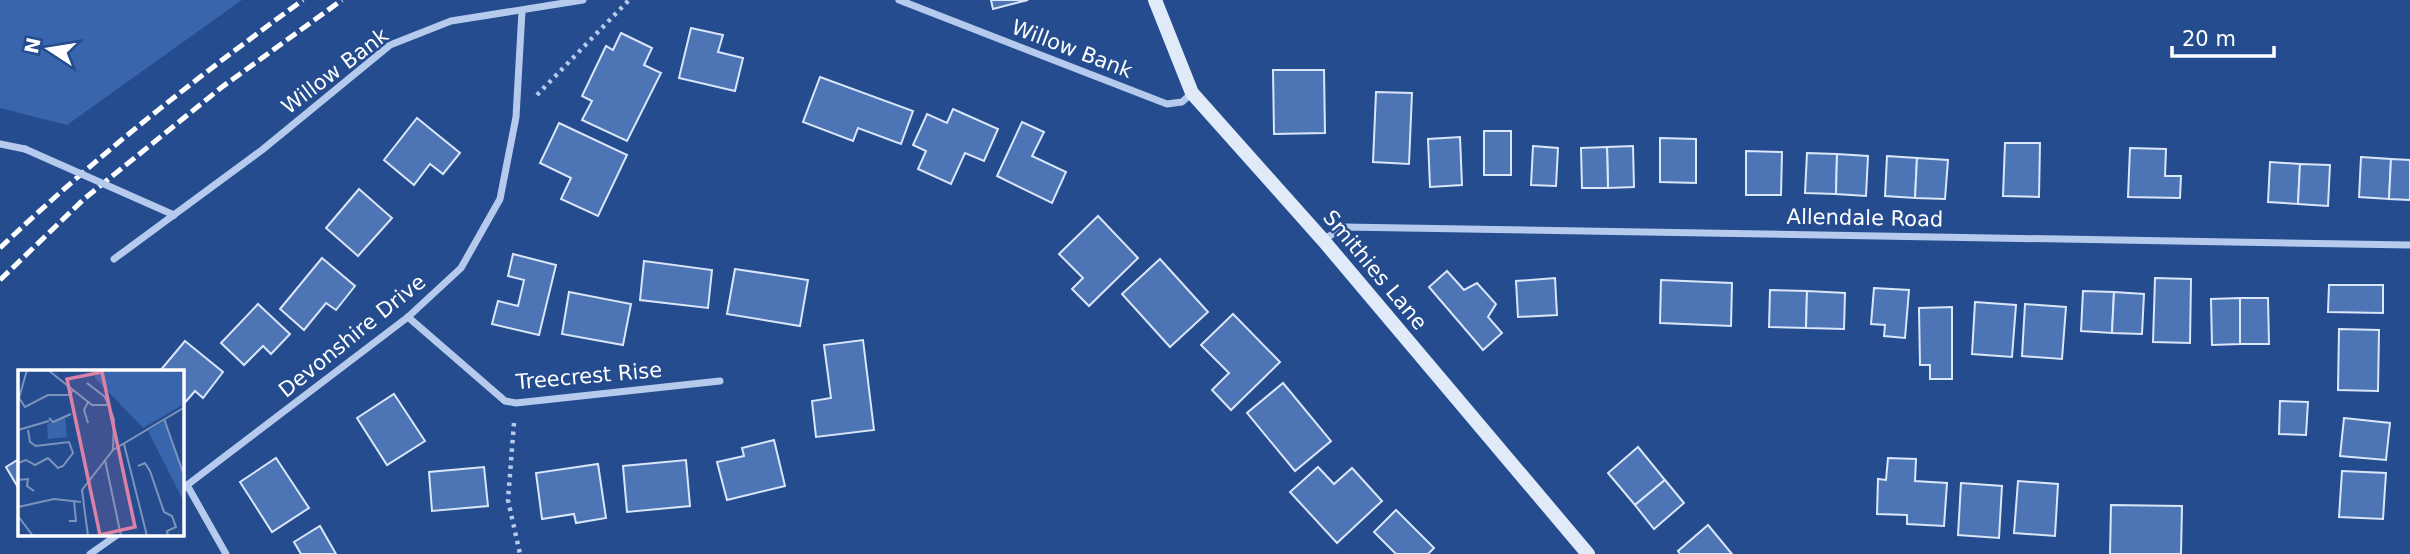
<svg xmlns="http://www.w3.org/2000/svg" width="2410" height="554" font-family="'DejaVu Sans',sans-serif">
<rect width="100%" height="100%" fill="#244c8f"/>
<path fill="#3965ac" d="M 0,0 L 242,0 L 67,125 L 0,108 Z"/>
<g fill="#4d75b6" stroke="#dae6f9" stroke-width="2">
<path d="M 991,0 L 1028,0 L 993,9 Z"/>
<path d="M 691,28 L 723,35 L 718,52 L 743,58 L 735,91 L 679,78 Z"/>
<path d="M 621,33 L 652,48 L 644,65 L 661,73 L 627,141 L 582,120 L 592,101 L 582,96 L 606,46 L 613,50 Z"/>
<path d="M 1273,70 L 1324,70 L 1325,133 L 1274,134 Z"/>
<path d="M 820,77 L 913,111 L 901,144 L 858,128 L 853,141 L 803,122 Z"/>
<path d="M 1376,92 L 1412,93 L 1409,164 L 1373,162 Z"/>
<path d="M 953,109 L 998,129 L 984,161 L 965,153 L 951,184 L 918,169 L 926,151 L 913,145 L 927,114 L 947,123 Z"/>
<path d="M 417,118 L 460,153 L 443,174 L 430,164 L 414,185 L 384,160 Z"/>
<path d="M 1022,122 L 1044,132 L 1032,156 L 1066,172 L 1052,203 L 997,176 Z"/>
<path d="M 559,123 L 627,155 L 598,216 L 561,199 L 571,178 L 540,163 Z"/>
<rect x="1484" y="131" width="27" height="44"/>
<path d="M 1460,137 L 1462,185 L 1430,187 L 1428,139 Z"/>
<path d="M 1660,138 L 1696,139 L 1696,183 L 1660,182 Z"/>
<path d="M 2005,143 L 2040,143 L 2039,197 L 2003,196 Z"/>
<path d="M 1533,146 L 1558,148 L 1556,186 L 1531,185 Z"/>
<path d="M 1633,146 L 1634,187 L 1608,188 L 1607,147 Z"/>
<path d="M 1607,147 L 1608,188 L 1582,188 L 1581,148 Z"/>
<path d="M 2130,148 L 2166,149 L 2165,176 L 2181,176 L 2180,198 L 2128,197 Z"/>
<path d="M 1746,151 L 1782,152 L 1781,195 L 1746,195 Z"/>
<path d="M 1807,153 L 1837,154 L 1836,194 L 1805,193 Z"/>
<path d="M 1837,154 L 1868,156 L 1866,196 L 1836,194 Z"/>
<path d="M 1887,156 L 1917,158 L 1915,198 L 1885,196 Z"/>
<path d="M 2361,157 L 2391,159 L 2389,199 L 2359,197 Z"/>
<path d="M 1917,158 L 1948,160 L 1945,199 L 1915,198 Z"/>
<path d="M 2391,159 L 2410,160 L 2410,200 L 2389,199 Z"/>
<path d="M 2270,162 L 2300,164 L 2298,204 L 2268,202 Z"/>
<path d="M 2300,164 L 2330,165 L 2328,206 L 2298,204 Z"/>
<path d="M 359,189 L 392,218 L 358,256 L 326,228 Z"/>
<path d="M 1098,216 L 1138,258 L 1089,306 L 1072,289 L 1083,278 L 1059,254 Z"/>
<path d="M 513,254 L 556,265 L 539,335 L 492,324 L 498,301 L 518,306 L 524,280 L 508,276 Z"/>
<path d="M 322,258 L 355,286 L 336,310 L 326,303 L 304,330 L 280,309 Z"/>
<path d="M 1160,259 L 1208,312 L 1170,347 L 1122,294 Z"/>
<path d="M 644,261 L 712,270 L 708,308 L 640,300 Z"/>
<path d="M 735,269 L 808,280 L 800,326 L 727,314 Z"/>
<path d="M 1447,271 L 1464,290 L 1477,283 L 1496,304 L 1488,317 L 1502,333 L 1483,350 L 1429,287 Z"/>
<path d="M 1555,278 L 1557,315 L 1518,317 L 1516,281 Z"/>
<path d="M 2155,278 L 2191,279 L 2190,343 L 2153,342 Z"/>
<path d="M 1661,280 L 1732,283 L 1731,326 L 1660,323 Z"/>
<path d="M 2329,285 L 2383,285 L 2383,313 L 2328,312 Z"/>
<path d="M 1874,288 L 1909,290 L 1905,338 L 1884,336 L 1885,325 L 1871,324 Z"/>
<path d="M 1770,290 L 1807,291 L 1806,328 L 1769,327 Z"/>
<path d="M 1807,291 L 1845,293 L 1844,329 L 1806,328 Z"/>
<path d="M 2083,291 L 2114,292 L 2112,333 L 2081,331 Z"/>
<path d="M 569,292 L 631,304 L 623,345 L 562,334 Z"/>
<path d="M 2114,292 L 2144,294 L 2142,334 L 2112,333 Z"/>
<path d="M 2240,298 L 2268,298 L 2269,344 L 2240,344 Z"/>
<path d="M 2240,298 L 2240,344 L 2212,345 L 2211,299 Z"/>
<path d="M 1975,302 L 2016,305 L 2012,357 L 1972,354 Z"/>
<path d="M 258,304 L 290,334 L 271,354 L 263,346 L 244,365 L 221,343 Z"/>
<path d="M 2025,304 L 2066,307 L 2062,359 L 2022,356 Z"/>
<path d="M 1952,307 L 1952,379 L 1930,379 L 1930,365 L 1920,365 L 1919,308 Z"/>
<path d="M 1233,314 L 1280,362 L 1231,410 L 1212,390 L 1229,373 L 1201,345 Z"/>
<path d="M 2339,329 L 2379,330 L 2378,391 L 2338,390 Z"/>
<path d="M 863,340 L 874,430 L 816,437 L 812,401 L 831,398 L 824,345 Z"/>
<path d="M 185,341 L 223,372 L 203,398 L 195,391 L 182,406 L 182,372 L 159,372 Z"/>
<path d="M 1283,383 L 1331,441 L 1295,471 L 1247,413 Z"/>
<path d="M 394,394 L 425,441 L 387,465 L 357,418 Z"/>
<path d="M 2280,401 L 2308,402 L 2306,435 L 2279,434 Z"/>
<path d="M 2344,418 L 2390,423 L 2386,460 L 2340,456 Z"/>
<path d="M 774,440 L 785,486 L 727,500 L 717,462 L 744,456 L 742,448 Z"/>
<path d="M 1638,447 L 1665,480 L 1635,505 L 1608,473 Z"/>
<path d="M 276,458 L 309,508 L 272,532 L 240,482 Z"/>
<path d="M 1888,458 L 1916,459 L 1915,481 L 1947,483 L 1944,526 L 1907,524 L 1907,515 L 1877,514 L 1878,479 L 1886,480 Z"/>
<path d="M 19,459 L 19,489 L 6,467 Z"/>
<path d="M 686,460 L 690,506 L 627,512 L 623,466 Z"/>
<path d="M 598,464 L 606,518 L 576,523 L 574,514 L 542,519 L 536,473 Z"/>
<path d="M 484,467 L 488,506 L 432,511 L 429,472 Z"/>
<path d="M 1318,467 L 1334,484 L 1352,468 L 1382,501 L 1337,543 L 1290,492 Z"/>
<path d="M 2342,471 L 2386,473 L 2383,519 L 2339,517 Z"/>
<path d="M 1665,480 L 1684,503 L 1654,529 L 1635,505 Z"/>
<path d="M 2018,481 L 2058,484 L 2055,536 L 2014,533 Z"/>
<path d="M 1961,483 L 2002,486 L 1999,538 L 1958,535 Z"/>
<path d="M 2111,505 L 2182,506 L 2181,554 L 2110,554 Z"/>
<path d="M 1396,510 L 1434,548 L 1428,554 L 1396,554 L 1374,532 Z"/>
<path d="M 1708,525 L 1732,554 L 1680,554 L 1678,551 Z"/>
<path d="M 320,526 L 336,554 L 301,554 L 294,542 Z"/>
</g>
<g fill="none" stroke-linecap="round" stroke-linejoin="round">
<g stroke="#b5caec" stroke-width="4.5" stroke-dasharray="3.5 5" stroke-linecap="butt">
<path d="M 537,95 L 629,0"/>
<path d="M 514,423 L 508,500 L 520,554"/>
</g>
<g stroke="#b5caec" stroke-width="7">
<path d="M 899,0 L 1167,104 L 1182,102 L 1192,93"/>
<path d="M 0,144 L 25,149"/>
<path d="M 1323,240 L 1344,227 L 2410,245"/>
<path d="M 114,259 L 262,150 L 390,45 L 451,21 L 583,0"/>
<path d="M 408,317 L 505,401 L 516,403 L 720,381"/>
<path d="M 187,485 L 226,554"/>
<path d="M 182,489 L 408,317 L 461,268 L 500,199 L 516,117 L 522,11"/>
<path d="M 90,554 L 117,535"/>
</g>
<path stroke="#e1eaf9" stroke-width="14" d="M 1155,0 L 1192,93 L 1323,240 L 1588,554"/>
<g stroke="#fff" stroke-width="5" stroke-dasharray="12 5" stroke-linecap="butt">
<path d="M 0,248 C 95,157 197,77 303,0"/>
<path d="M 0,280 L 84,199 L 222,87 L 342,0"/>
</g>
<path stroke="#b5caec" stroke-width="7" d="M 25,149 L 174,215"/>
</g>
<g text-anchor="middle" stroke-width="5" stroke-linejoin="round" paint-order="stroke">
<g font-size="21" fill="#fff" stroke="#244c8f">
<text transform="translate(1072 49) rotate(21)" y="7">Willow Bank</text>
<text transform="translate(335 71) rotate(-37)" y="7">Willow Bank</text>
<text transform="translate(1865 218) rotate(1)" y="7">Allendale Road</text>
<text transform="translate(1375 270) rotate(50)" y="7">Smithies Lane</text>
<text transform="translate(352 336) rotate(-39)" y="7">Devonshire Drive</text>
<text transform="translate(589 376) rotate(-5)" y="7">Treecrest Rise</text>
</g>
</g>
<g transform="translate(18 370)">
<rect width="166" height="166" fill="#244c8f"/>
<path d="M 78,0 L 166,0 L 166,34 L 125,58 L 77,8 ZM 47,47 L 49,67 L 30,69 L 29,54 ZM 148,50 L 166,108 L 166,132 L 130,61 Z" fill="#3965ac"/>
<path fill="none" stroke="#7c94bc" stroke-width="2" d="M 9,0 L 1,28 L 7,37 L 30,25 L 50,25 L 56,20M 30,0 L 74,35 L 91,35M 69,13 L 87,27 L 96,49 L 95,80M 70,32 L 66,40 L 70,53M 31,48 L 35,52 L 53,44M 146,49 L 167,108M 0,60 L 31,51M 10,60 L 12,72 L 18,76 L 51,72 L 55,83 L 45,96 L 40,98 L 30,88M 106,74 L 129,166M 87,90 L 103,166M 0,93 L 8,90 L 17,95 L 30,88M 120,96 L 127,93 L 132,101 L 146,142 L 154,146 L 158,157 L 149,161 L 150,166M 0,110 L 10,109 L 9,116 L 16,121M 0,137 L 36,129 L 63,132M 0,146 L 15,166M 51,151 L 58,151 L 56,131M 70,166 L 64,120 L 95,80 L 167,37"/>
<path fill="#dd80a5" fill-opacity="0.15" stroke="#dd80a5" stroke-width="3.5" d="M 84,2 L 117,157 L 82,165 L 49,9 Z"/>
<rect width="166" height="166" fill="none" stroke="#fff" stroke-width="3.5"/>
</g>
<g transform="translate(49 49) rotate(282)" stroke="#244c8f" stroke-width="5" paint-order="stroke">
<path d="M0-5L12 26L0 18L-12 26Z" fill="#ffffff"/>
<text y="-10" font-size="19" font-weight="bold" text-anchor="middle" fill="#ffffff">N</text>
</g>
<path d="M2172 46v10h102v-10" fill="none" stroke="#ffffff" stroke-width="3.5"/>
<text x="2182" y="46" font-size="21" fill="#ffffff" stroke="#244c8f" stroke-width="5" paint-order="stroke">20 m</text>
</svg>
